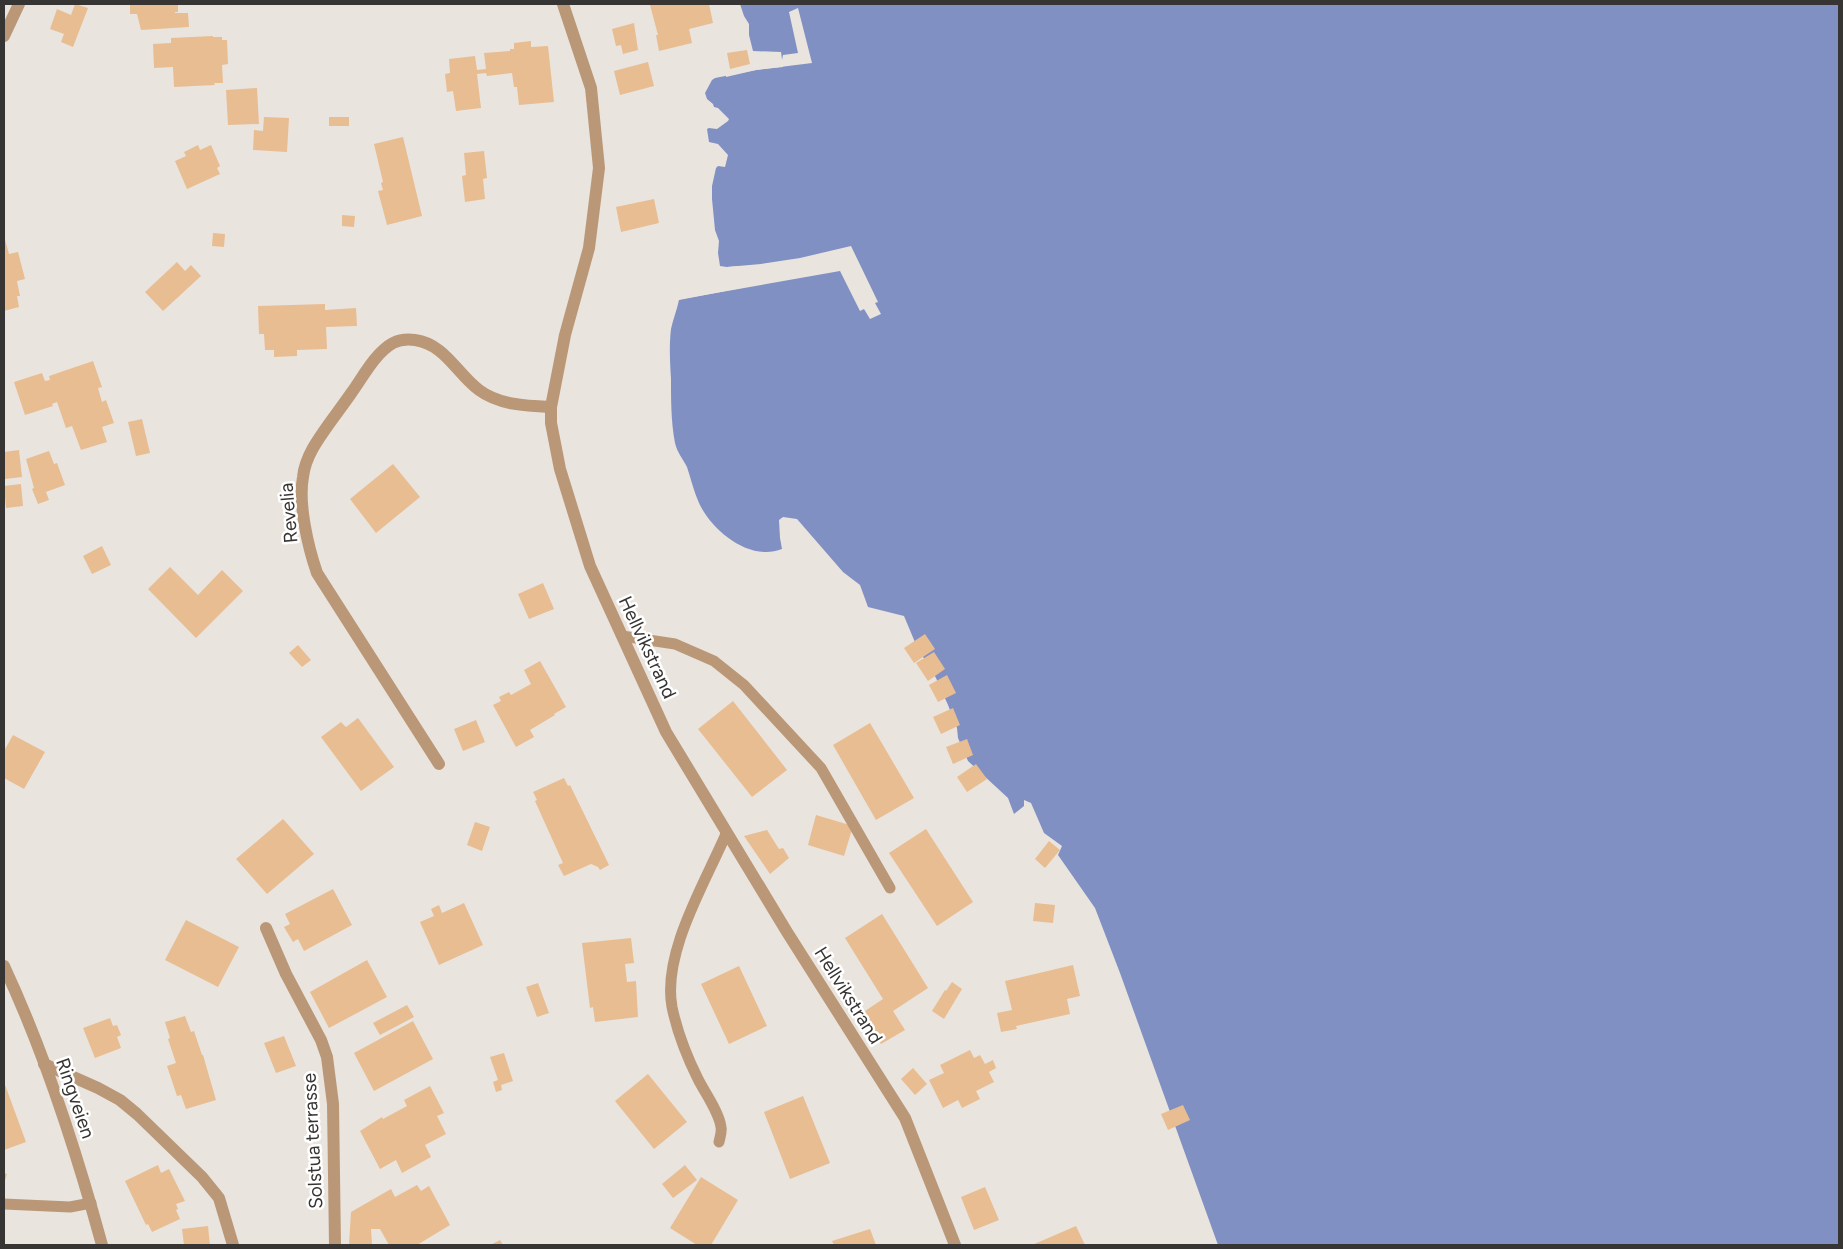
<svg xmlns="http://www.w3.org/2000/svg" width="1843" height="1249" font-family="Figtree,sans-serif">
<rect width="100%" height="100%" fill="#eae4de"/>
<path fill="#8190c2" d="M 740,4 L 1839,4 L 1839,1245 L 1218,1245 L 1120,973 L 1095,908 L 1058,855 L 1062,846 L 1044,833 L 1031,803 L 1024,800 L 1024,806 L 1014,814 L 1008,798 L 968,761 L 958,738 L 957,728 L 948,705 L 936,678 L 917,647 L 904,616 L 868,607 L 860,585 L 843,572 L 797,519 L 783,517 L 779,520 L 780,538 L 782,549 C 750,562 712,531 699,503 C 694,492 691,479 687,467 C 683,459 677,452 675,443 C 671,422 671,400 671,379 C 670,362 669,346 671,329 C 673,319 677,310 679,300 L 741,288 L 740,266 L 727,267 L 720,266 L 718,253 L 719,241 L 715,230 L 712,199 L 712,186 L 716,168 L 718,166 L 725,167 L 728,155 L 718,144 L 709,142 L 707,129 L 709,128 L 717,129 L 728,121 L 729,119 L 718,108 L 714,107 L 713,104 L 707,99 L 705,93 L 712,80 L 715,78 L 756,70 L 783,67 L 781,52 L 753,51 L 749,35 L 749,24 L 744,16 Z"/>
<g fill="#eae4de">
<path d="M 798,8 L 812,63 L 756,70 L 726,77 L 726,75 L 755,68 L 781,65 L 783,55 L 798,53 L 789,12 Z"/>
<path d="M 851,246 L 878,302 L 875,303 L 881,314 L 870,319 L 864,309 L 860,311 L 840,271 L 676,300 L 679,297 L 738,286 L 737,269 L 727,270 L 727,267 L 761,264 L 800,258 Z"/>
</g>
<g fill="#e8bd91">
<path d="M 75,4 L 88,8 L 73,47 L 61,42 L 64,34 L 50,29 L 57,9 L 71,15 Z"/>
<path d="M 130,4 L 178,4 L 178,12 L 175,12 L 175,13 L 188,13 L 189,27 L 141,30 L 137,14 L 130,14 Z"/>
<path d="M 657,4 L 709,4 L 713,23 L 689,29 L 692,43 L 659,51 L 656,35 L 658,35 L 650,5 Z"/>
<path d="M 634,23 L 638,50 L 623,54 L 621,45 L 616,46 L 612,29 Z"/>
<path d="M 213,36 L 213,37 L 222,37 L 222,40 L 227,40 L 228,64 L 222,65 L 223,83 L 214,83 L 215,85 L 174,87 L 173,67 L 154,68 L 153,44 L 171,43 L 171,38 Z"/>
<path d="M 531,41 L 531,47 L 548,46 L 554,102 L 519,105 L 517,87 L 514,87 L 512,73 L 487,76 L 486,73 L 477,74 L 481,108 L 456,111 L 453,91 L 447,92 L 445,74 L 450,73 L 449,59 L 475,56 L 477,70 L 486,69 L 484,53 L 510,51 L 510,49 L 514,49 L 514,43 Z"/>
<path d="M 747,50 L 750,64 L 730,69 L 727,53 Z"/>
<path d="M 648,62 L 654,86 L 620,95 L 614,71 Z"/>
<path d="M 257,88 L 259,124 L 228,125 L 226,90 Z"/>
<path d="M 264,117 L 289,118 L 287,152 L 253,150 L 254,130 L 263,131 Z"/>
<rect x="329" y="117" width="20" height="9"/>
<path d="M 403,137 L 422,216 L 387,225 L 378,191 L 383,190 L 381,183 L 383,182 L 374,144 Z"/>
<path d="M 198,145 L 200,150 L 211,145 L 220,166 L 217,168 L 220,174 L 187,189 L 175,161 L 186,156 L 184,152 Z"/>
<path d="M 484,151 L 487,178 L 483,179 L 485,199 L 465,202 L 462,176 L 466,175 L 464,153 Z"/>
<path d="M 654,199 L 659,223 L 621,232 L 616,207 Z"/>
<path d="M 342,215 L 355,216 L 354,227 L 342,226 Z"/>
<path d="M 213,233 L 225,234 L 224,247 L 212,246 Z"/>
<path d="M 4,236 L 9,254 L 18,252 L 25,279 L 17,281 L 20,296 L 17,296 L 19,307 L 4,311 Z"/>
<path d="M 177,262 L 185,271 L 191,265 L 201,276 L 163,311 L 145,292 Z"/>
<path d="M 325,304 L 325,310 L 356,308 L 357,326 L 326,327 L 327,349 L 297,350 L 297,356 L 274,357 L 274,350 L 265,350 L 264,334 L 259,334 L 258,306 Z"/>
<path d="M 93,361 L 102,387 L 98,388 L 102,402 L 106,400 L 114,423 L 102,427 L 107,442 L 81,450 L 72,426 L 66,428 L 57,402 L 52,404 L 53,406 L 25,415 L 14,382 L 42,373 L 45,381 L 50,380 L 49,376 Z"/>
<path d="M 142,419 L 150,453 L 136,456 L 128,422 Z"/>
<path d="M 19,450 L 22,477 L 5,479 L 4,452 Z"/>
<path d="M 49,451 L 54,464 L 57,463 L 65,485 L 46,492 L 49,500 L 38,504 L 32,489 L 34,488 L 26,459 Z"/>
<path d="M 393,464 L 420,497 L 376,533 L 350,499 Z"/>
<path d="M 21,484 L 23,506 L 6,508 L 4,486 Z"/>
<path d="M 102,546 L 111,565 L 92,574 L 83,556 Z"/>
<path d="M 170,567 L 198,595 L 222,570 L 243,591 L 196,638 L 148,589 Z"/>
<path d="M 543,583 L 554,609 L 529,619 L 518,594 Z"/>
<path d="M 925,634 L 935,649 L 914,663 L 904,648 Z"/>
<path d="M 298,645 L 311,660 L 302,667 L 289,653 Z"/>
<path d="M 934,652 L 945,669 L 928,681 L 916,663 Z"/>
<path d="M 540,661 L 566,707 L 554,714 L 555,715 L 530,730 L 534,737 L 516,747 L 493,705 L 501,701 L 499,697 L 509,692 L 511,695 L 531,684 L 524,670 Z"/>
<path d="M 947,675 L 956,693 L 938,702 L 929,685 Z"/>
<path d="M 733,701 L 787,770 L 752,797 L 698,729 Z"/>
<path d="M 953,708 L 960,725 L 941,734 L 933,717 Z"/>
<path d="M 358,718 L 394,767 L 361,791 L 321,737 L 341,722 L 346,727 Z"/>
<path d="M 476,720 L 485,742 L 463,751 L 454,729 Z"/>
<path d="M 870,723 L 914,798 L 876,820 L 833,745 Z"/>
<path d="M 13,735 L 45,752 L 24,789 L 4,778 L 4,751 Z"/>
<path d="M 967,739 L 973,755 L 953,764 L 946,747 Z"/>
<path d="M 976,764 L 987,779 L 967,792 L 957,777 Z"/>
<path d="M 564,778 L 568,786 L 570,785 L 609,865 L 600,870 L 598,867 L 591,864 L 564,876 L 558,865 L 563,863 L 535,801 L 537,800 L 533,792 Z"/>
<path d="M 816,815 L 853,826 L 844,856 L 808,845 Z"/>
<path d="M 283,819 L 314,854 L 267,894 L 236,859 Z"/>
<path d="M 475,822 L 490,827 L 482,851 L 467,845 Z"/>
<path d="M 926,829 L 973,902 L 937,926 L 889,853 Z"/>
<path d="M 767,830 L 779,849 L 783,848 L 789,858 L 770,874 L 744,836 Z"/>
<path d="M 1049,841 L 1060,850 L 1045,868 L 1035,859 Z"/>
<path d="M 333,889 L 352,925 L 304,951 L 298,939 L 293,942 L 284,927 L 290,924 L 285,914 Z"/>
<path d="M 464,903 L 483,945 L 439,965 L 420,922 L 434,916 L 431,909 L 439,905 L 442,913 Z"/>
<path d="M 1035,903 L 1055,905 L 1053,923 L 1033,921 Z"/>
<path d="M 882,914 L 928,988 L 893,1011 L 905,1030 L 881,1044 L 862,1013 L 883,999 L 845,938 Z"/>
<path d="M 186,920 L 239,947 L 218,987 L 165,960 Z"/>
<path d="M 631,938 L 634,963 L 625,964 L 627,982 L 636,981 L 638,1017 L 595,1022 L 593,1007 L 590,1008 L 582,943 Z"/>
<path d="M 367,960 L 387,997 L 329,1028 L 310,992 Z"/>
<path d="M 1073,965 L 1080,996 L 1067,999 L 1070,1014 L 1016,1026 L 1017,1029 L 1001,1032 L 997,1013 L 1012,1010 L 1005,981 Z"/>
<path d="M 739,966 L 767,1026 L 729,1044 L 701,984 Z"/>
<path d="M 952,982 L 962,989 L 944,1019 L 932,1011 L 945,990 L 946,991 Z"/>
<path d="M 538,983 L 549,1013 L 537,1017 L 526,987 Z"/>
<path d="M 407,1005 L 414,1017 L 380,1035 L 373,1023 Z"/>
<path d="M 185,1016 L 191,1032 L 194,1031 L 202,1055 L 203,1055 L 216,1100 L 186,1109 L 181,1095 L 177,1096 L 167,1066 L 176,1063 L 168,1039 L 170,1038 L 165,1022 Z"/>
<path d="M 110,1018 L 113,1026 L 117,1025 L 121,1035 L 117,1037 L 121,1048 L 95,1058 L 83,1028 Z"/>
<path d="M 413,1021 L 433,1059 L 374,1091 L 354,1053 Z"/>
<path d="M 284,1036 L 296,1066 L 276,1073 L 264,1043 Z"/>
<path d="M 970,1050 L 974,1058 L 980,1055 L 985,1064 L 993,1060 L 996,1068 L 989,1072 L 994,1082 L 976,1091 L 980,1099 L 962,1108 L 958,1100 L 943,1108 L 929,1080 L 944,1073 L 940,1065 Z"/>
<path d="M 504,1053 L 513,1081 L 501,1085 L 502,1090 L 496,1092 L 493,1082 L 498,1080 L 490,1057 Z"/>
<path d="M 913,1068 L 927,1084 L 915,1095 L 901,1079 Z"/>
<path d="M 648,1074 L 687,1122 L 654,1149 L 615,1101 Z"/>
<path d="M 4,1082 L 26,1142 L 4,1150 Z"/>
<path d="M 430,1086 L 444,1113 L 437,1116 L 446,1134 L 425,1145 L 431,1157 L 402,1173 L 396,1160 L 380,1169 L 360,1131 L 382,1117 L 383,1119 L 407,1106 L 404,1100 Z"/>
<path d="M 803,1096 L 830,1163 L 790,1179 L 764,1112 Z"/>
<path d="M 1183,1105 L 1190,1120 L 1168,1130 L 1161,1114 Z"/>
<path d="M 158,1165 L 161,1173 L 169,1169 L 185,1201 L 176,1204 L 178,1209 L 176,1210 L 180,1219 L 152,1232 L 148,1224 L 146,1225 L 125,1181 Z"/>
<path d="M 685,1165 L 697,1180 L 673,1198 L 662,1184 Z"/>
<path d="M 4,1173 L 7,1174 L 4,1184 Z"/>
<path d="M 701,1177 L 738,1200 L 711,1245 L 697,1245 L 670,1228 Z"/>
<path d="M 417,1185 L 421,1191 L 429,1186 L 450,1225 L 417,1245 L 389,1245 L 380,1229 L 371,1229 L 372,1245 L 349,1245 L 351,1212 L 391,1189 L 395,1197 Z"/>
<path d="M 985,1187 L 999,1220 L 974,1230 L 961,1197 Z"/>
<path d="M 208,1226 L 210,1245 L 184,1245 L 182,1229 Z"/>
<path d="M 1076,1226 L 1085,1245 L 1032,1245 Z"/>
<path d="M 870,1229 L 876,1245 L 834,1245 L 832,1241 Z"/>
<path d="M 500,1240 L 503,1245 L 490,1245 Z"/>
</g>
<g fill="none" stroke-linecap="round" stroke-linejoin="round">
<g stroke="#ba9877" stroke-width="11">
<path d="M 622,636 L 675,644 L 714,661 L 744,685 L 821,768 L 890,888"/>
<path d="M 719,1142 C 720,1137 722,1132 721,1127 C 719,1112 705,1093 698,1079 C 687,1057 677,1031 672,1007 C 662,953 705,883 726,834"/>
<path d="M 4,1204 L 70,1207 L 91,1203"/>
</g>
<g stroke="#ba9877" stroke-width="12">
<path d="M 563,4 L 591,88 L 599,168 L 589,248 L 565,335 L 551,407 L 551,423 L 560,469 L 590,566 L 666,732 L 787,932 L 905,1118 L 955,1245"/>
<path d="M 4,36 L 19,4"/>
<path d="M 439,764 L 317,573 C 308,547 298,504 303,477 C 304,467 308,457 313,448 C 324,429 339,411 352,392 C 363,377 375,353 393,343 C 399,340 408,339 415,340 C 445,344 457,374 479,390 C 499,405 527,406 551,407"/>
<path d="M 266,928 L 286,974 L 321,1040 L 327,1057 L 333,1104 L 335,1245"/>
<path d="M 4,966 C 46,1056 76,1150 102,1245"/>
<path d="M 44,1064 L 98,1088 L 120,1100 L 137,1114 L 202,1177 L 219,1198 L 233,1245"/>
</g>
</g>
<g text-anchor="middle" stroke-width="5" stroke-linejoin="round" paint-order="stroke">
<g font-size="19" fill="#373533" stroke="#fff">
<text transform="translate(288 513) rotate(-95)" y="7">Revelia</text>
<text transform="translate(648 647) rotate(65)" y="7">Hellvikstrand</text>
<text transform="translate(849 995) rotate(58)" y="7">Hellvikstrand</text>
<text transform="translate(76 1098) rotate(71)" y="7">Ringveien</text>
<text transform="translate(312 1141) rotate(-93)" y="7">Solstua terrasse</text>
</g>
</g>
<rect width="1843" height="1249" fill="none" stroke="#373533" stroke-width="10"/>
</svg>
